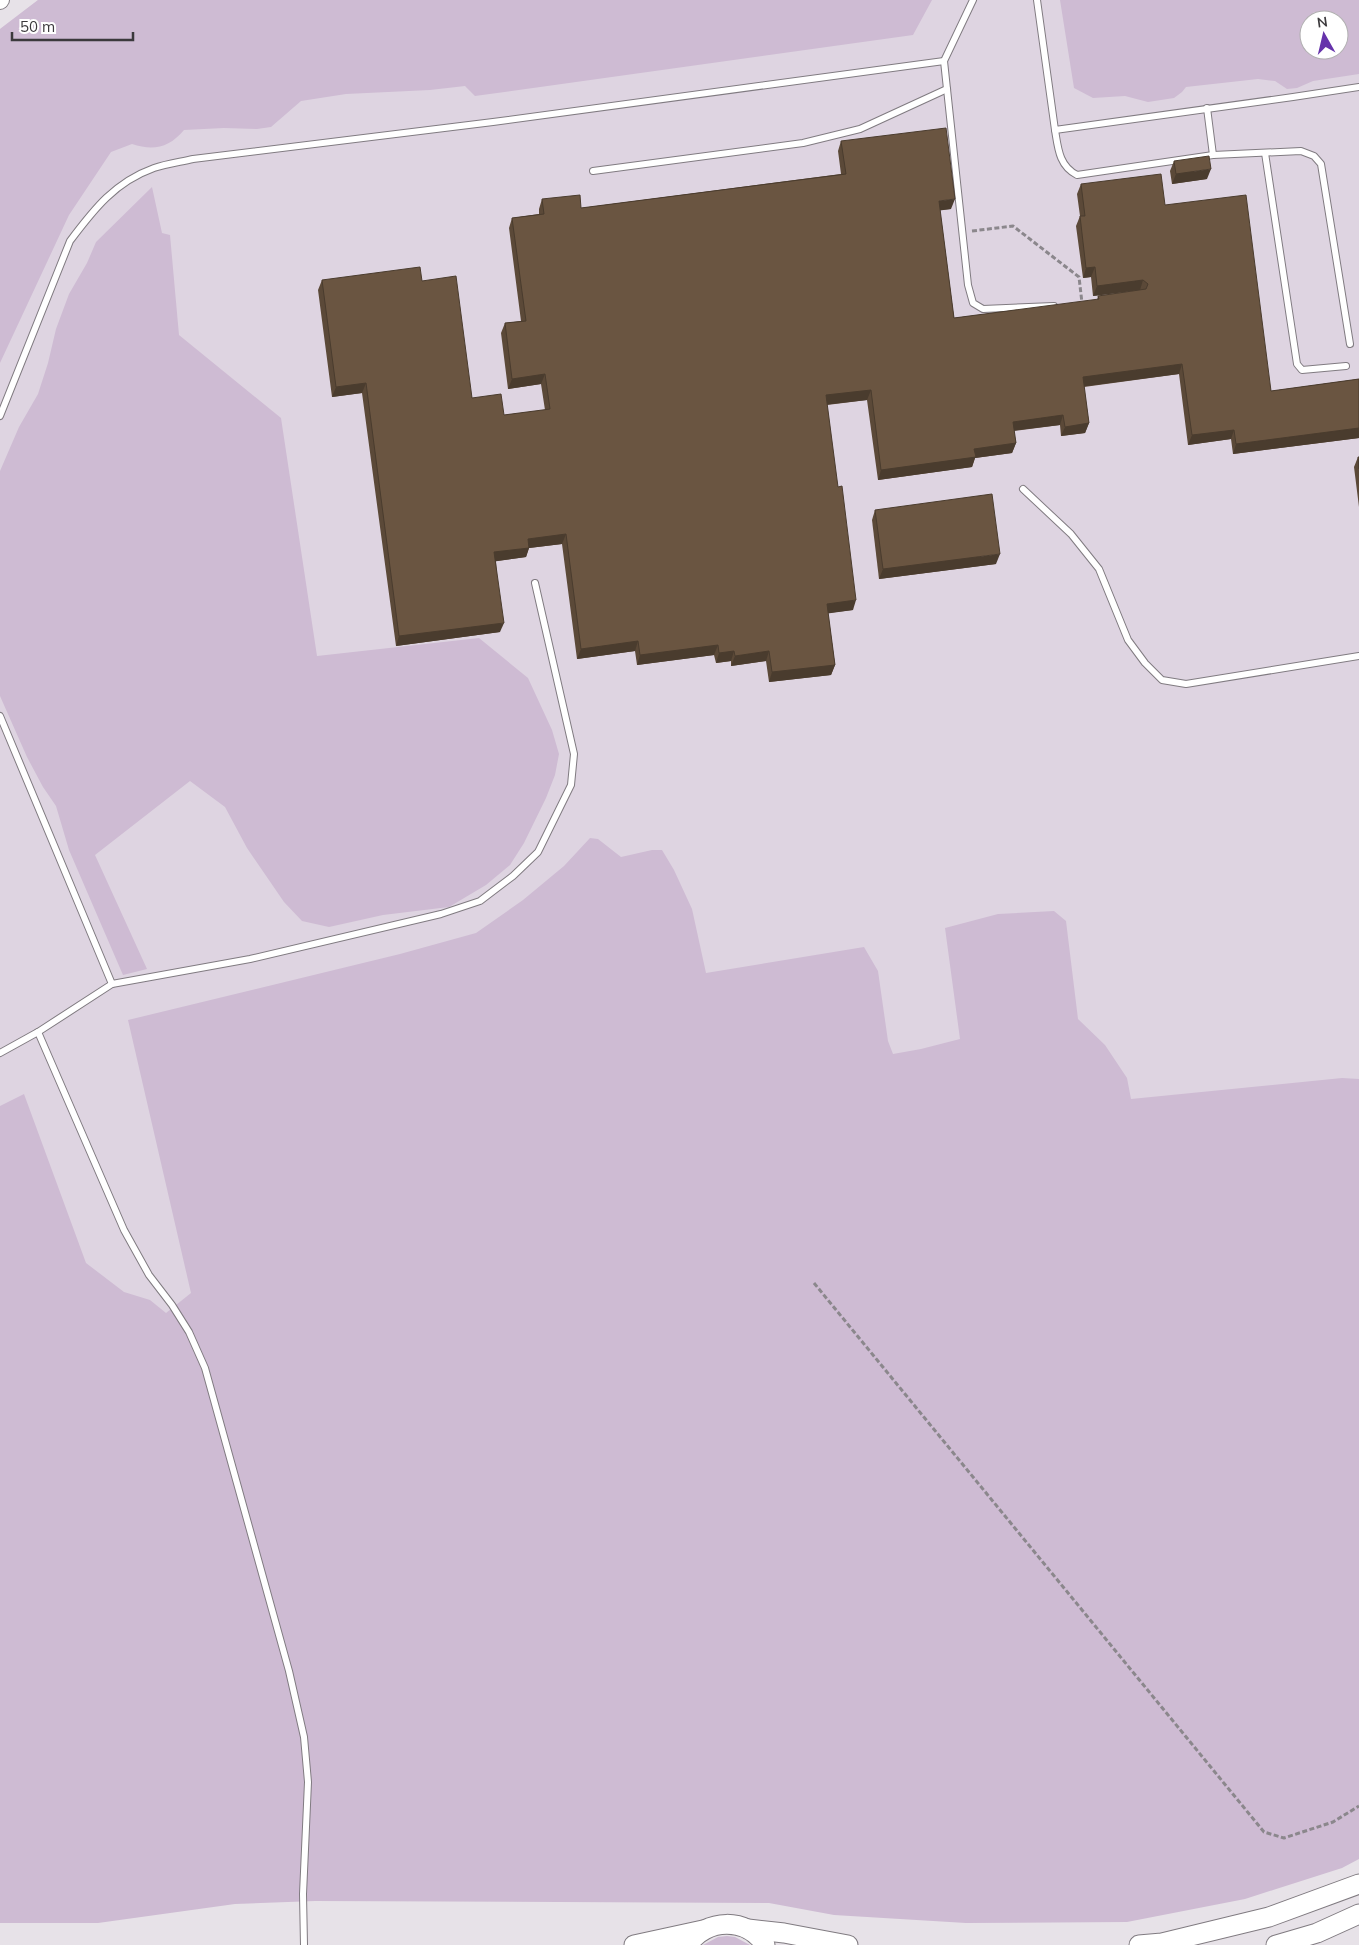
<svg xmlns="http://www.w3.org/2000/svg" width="1359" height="1945" font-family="Mulish,sans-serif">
<rect width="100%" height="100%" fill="#e7e2e8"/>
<path fill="#ded4e1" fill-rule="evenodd" d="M 38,0 L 1359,0 L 1359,1197 L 243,1314 L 0,1354 L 0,29 ZM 1309,20 L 1339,20 L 1339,50 L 1309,50 Z"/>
<g fill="#cebbd3" fill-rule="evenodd">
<path d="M 38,0 L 932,0 L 913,35 L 475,96 L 465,86 L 430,90 L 346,94 L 301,101 L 271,127 L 257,129 L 224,128 L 184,130 C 169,148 153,151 132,144 L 111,152 L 69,215 L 0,363 L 0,29 Z"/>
<path d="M 1060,0 L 1359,0 L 1359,74 L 1313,81 L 1297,88 L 1287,89 L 1275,81 L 1258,79 L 1186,87 L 1182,92 L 1174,98 L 1148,102 L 1125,96 L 1093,98 L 1074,88 ZM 1309,20 L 1339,20 L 1339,50 L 1309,50 Z"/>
<path d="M 152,187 L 162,233 L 170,235 L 179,335 L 281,418 L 317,656 L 479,638 L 528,678 L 552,730 L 559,754 L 555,775 L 546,798 L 524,843 L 510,865 L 486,885 L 449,907 L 383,915 L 329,927 L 302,921 L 284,902 L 247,848 L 225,807 L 190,781 L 95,855 L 147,969 L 123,975 L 69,850 L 56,806 L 43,787 L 27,757 L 0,696 L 0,471 L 19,427 L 38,394 L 48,363 L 56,329 L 69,294 L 87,263 L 96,242 Z"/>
<path d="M 590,838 L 598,839 L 621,857 L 652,850 L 662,850 L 674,870 L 692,909 L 706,973 L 864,947 L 878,971 L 888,1041 L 893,1054 L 921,1049 L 960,1039 L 945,928 L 998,914 L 1054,911 L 1066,921 L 1078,1019 L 1105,1045 L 1127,1078 L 1131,1099 L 1342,1078 L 1359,1079 L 1359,1859 L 1342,1868 L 1245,1899 L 1127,1922 L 966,1923 L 834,1915 L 769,1903 L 315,1901 L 235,1904 L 98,1923 L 0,1923 L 0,1106 L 24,1094 L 86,1263 L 124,1292 L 150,1300 L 166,1313 L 191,1293 L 128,1020 L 400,954 L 476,933 L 523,900 L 564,866 Z"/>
<path d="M 727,1936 L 735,1937 L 750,1945 L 703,1945 L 718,1937 Z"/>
</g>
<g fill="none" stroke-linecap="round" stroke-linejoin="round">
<defs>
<g id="service">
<path d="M 973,0 L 944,61 L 968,285 L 973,303 L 983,309 L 1054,306"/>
<path d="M 1037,0 L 1055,130 L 1293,97 L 1359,87"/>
<path d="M 1207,108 L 1213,155"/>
<path d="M 1055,130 C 1058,148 1059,166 1077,175 L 1213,155 L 1301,151 L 1314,156 L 1321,164 L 1350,344"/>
<path d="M 1265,153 L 1297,364 L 1302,370 L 1346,366"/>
<path d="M 593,171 L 803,143 L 860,129 L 947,89"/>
<path d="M 0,416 L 70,241 C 94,209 115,182 154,168 C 166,164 180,162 193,159 L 493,122 L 944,61"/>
<path d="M 1023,489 L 1071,534 L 1099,569 L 1128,640 L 1145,663 L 1162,680 L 1186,684 L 1359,656"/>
<path d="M 0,716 L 112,984"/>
<path d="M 38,1032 L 124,1230 L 149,1275 L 172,1305 L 189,1332 L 205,1368 L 289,1671 L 304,1737 L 308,1782 L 303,1894 L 304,1945"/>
<path d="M 0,1053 L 38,1032 L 112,984 L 250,959 L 441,914 L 480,901 L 513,876 L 538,852 L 571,785 L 574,754 L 535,583"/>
</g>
<path id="tertiary" d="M 0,1 L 1,0"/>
<g id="secondary">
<path d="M 748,1929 L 784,1933 L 848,1945"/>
<path d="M 634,1945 L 703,1930"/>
<path d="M 688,1945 C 706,1918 747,1917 765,1945"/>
<path d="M 1139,1945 L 1162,1943 L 1269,1917 L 1359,1884"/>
<path d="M 1276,1945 L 1317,1933 L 1359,1914"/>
</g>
</defs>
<use href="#service" stroke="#807b81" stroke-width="8"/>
<use href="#tertiary" stroke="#807b81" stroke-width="18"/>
<use href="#secondary" stroke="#807b81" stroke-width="21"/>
<g stroke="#8b878c" stroke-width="3" stroke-dasharray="5 2.5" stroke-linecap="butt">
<path d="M 972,231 L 1013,226 L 1079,277 L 1082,303"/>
<path d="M 814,1283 L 1264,1832 L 1284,1838 L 1333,1822 L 1359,1806"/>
</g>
<use href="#service" stroke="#fff" stroke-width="6"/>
<use href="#tertiary" stroke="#fff" stroke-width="16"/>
<use href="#secondary" stroke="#fff" stroke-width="19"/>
</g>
<g fill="#5b4938">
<path d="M 841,141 L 951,209 L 940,210 L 954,318 L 1097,300 L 1098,296 L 1140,290 L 1093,296 L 1091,277 L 1083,278 L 1076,226 L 1080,216 L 1077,194 L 1081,184 L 1165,205 L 1271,391 L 1359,379 L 1359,438 L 1233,454 L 1231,439 L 1188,445 L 1179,374 L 1084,387 L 1089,423 L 1085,433 L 1061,436 L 1060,425 L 1014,431 L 1016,443 L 1012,453 L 975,458 L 972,467 L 878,480 L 867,400 L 827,405 L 853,610 L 828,613 L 835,665 L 831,675 L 769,682 L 766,661 L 731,666 L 731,661 L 716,663 L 714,655 L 637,665 L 635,651 L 577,659 L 562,544 L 529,548 L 526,557 L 496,561 L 500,632 L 396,646 L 362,393 L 332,397 L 318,290 L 322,280 L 422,281 L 472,398 L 504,415 L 545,410 L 541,384 L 508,389 L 501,333 L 505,323 L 521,321 L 509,228 L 512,218 L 539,214 L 539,209 L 542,199 L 581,208 L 841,174 L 838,151 Z"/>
<path d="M 1174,161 L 1207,179 L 1172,184 L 1170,171 Z"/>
<path d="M 1358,457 L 1359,457 L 1359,507 L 1354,467 Z"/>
<path d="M 875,510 L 996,564 L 879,579 L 872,520 Z"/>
</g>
<g fill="#4a3c2e">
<path d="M 1211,169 L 1207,179 L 1172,184 L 1176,174 Z"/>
<path d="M 955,199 L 951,209 L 936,211 L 939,201 Z"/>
<path d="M 1095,267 L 1091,277 L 1083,278 L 1086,268 Z"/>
<path d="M 1143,280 L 1140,290 L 1093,296 L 1097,286 Z"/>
<path d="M 1182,364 L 1179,374 L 1079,387 L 1083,377 Z"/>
<path d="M 545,374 L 541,384 L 508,389 L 512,379 Z"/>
<path d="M 366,383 L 362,393 L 332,397 L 336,387 Z"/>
<path d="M 871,390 L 867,400 L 823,405 L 826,395 Z"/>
<path d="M 1063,415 L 1060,425 L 1010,431 L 1013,422 Z"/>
<path d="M 1089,423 L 1085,433 L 1061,436 L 1065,427 Z"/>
<path d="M 1359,428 L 1359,438 L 1233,454 L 1236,444 Z"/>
<path d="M 1234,430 L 1231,439 L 1188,445 L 1192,435 Z"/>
<path d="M 1016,443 L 1012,453 L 975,458 L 972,467 L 878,480 L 881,470 L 974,449 Z"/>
<path d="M 566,534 L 562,544 L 529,548 L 526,557 L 491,562 L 494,552 L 528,539 Z"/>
<path d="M 1000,554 L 996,564 L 879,579 L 883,569 Z"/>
<path d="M 856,600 L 853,610 L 824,614 L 827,604 Z"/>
<path d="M 504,623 L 500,632 L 396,646 L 399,636 Z"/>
<path d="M 638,641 L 635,651 L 577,659 L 581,649 Z"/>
<path d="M 718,645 L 714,655 L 637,665 L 640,655 Z"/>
<path d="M 734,651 L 731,661 L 716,663 L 719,653 Z"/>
<path d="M 769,651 L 766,661 L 731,666 L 735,656 Z"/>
<path d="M 835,665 L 831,675 L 769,682 L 772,672 Z"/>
</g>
<g fill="#6a5541" stroke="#4a3c2e">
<path d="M 946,128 L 955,199 L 939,201 L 954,318 L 1099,299 L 1098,296 L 1146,289 L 1148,284 L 1143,280 L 1097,286 L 1095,267 L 1086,268 L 1080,216 L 1085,216 L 1081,184 L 1161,174 L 1165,205 L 1246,195 L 1271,391 L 1359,379 L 1359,428 L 1236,444 L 1234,430 L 1192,435 L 1182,364 L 1083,377 L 1089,423 L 1065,427 L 1063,415 L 1013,422 L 1016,443 L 974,449 L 976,457 L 881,470 L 871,390 L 826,395 L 838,487 L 842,486 L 856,600 L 827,604 L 835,665 L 772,672 L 769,651 L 735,656 L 734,651 L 719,653 L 718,645 L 640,655 L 638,641 L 581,649 L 566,534 L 528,539 L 529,548 L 494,552 L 504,623 L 399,636 L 366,383 L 336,387 L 322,280 L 420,267 L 422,281 L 456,276 L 472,398 L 501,394 L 504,415 L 550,409 L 545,374 L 512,379 L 505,323 L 526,321 L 512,218 L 544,214 L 542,199 L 580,195 L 581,208 L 846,174 L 841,141 Z"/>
<path d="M 1209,156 L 1211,169 L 1176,174 L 1174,161 Z"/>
<path d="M 1358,457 L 1359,457 L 1359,469 Z"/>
<path d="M 992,494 L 1000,554 L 883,569 L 875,510 Z"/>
</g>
<g transform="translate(1324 35) rotate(352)"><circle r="24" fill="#ffffff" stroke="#b1b0b1"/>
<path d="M0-4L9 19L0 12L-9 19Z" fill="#6633ab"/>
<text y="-8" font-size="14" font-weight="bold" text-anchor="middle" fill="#3b393c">N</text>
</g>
<path d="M12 32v8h121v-8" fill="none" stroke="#3b393c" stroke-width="2.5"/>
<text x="20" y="32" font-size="15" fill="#3b393c" stroke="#ffffff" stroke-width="4" paint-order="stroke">50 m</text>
</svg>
